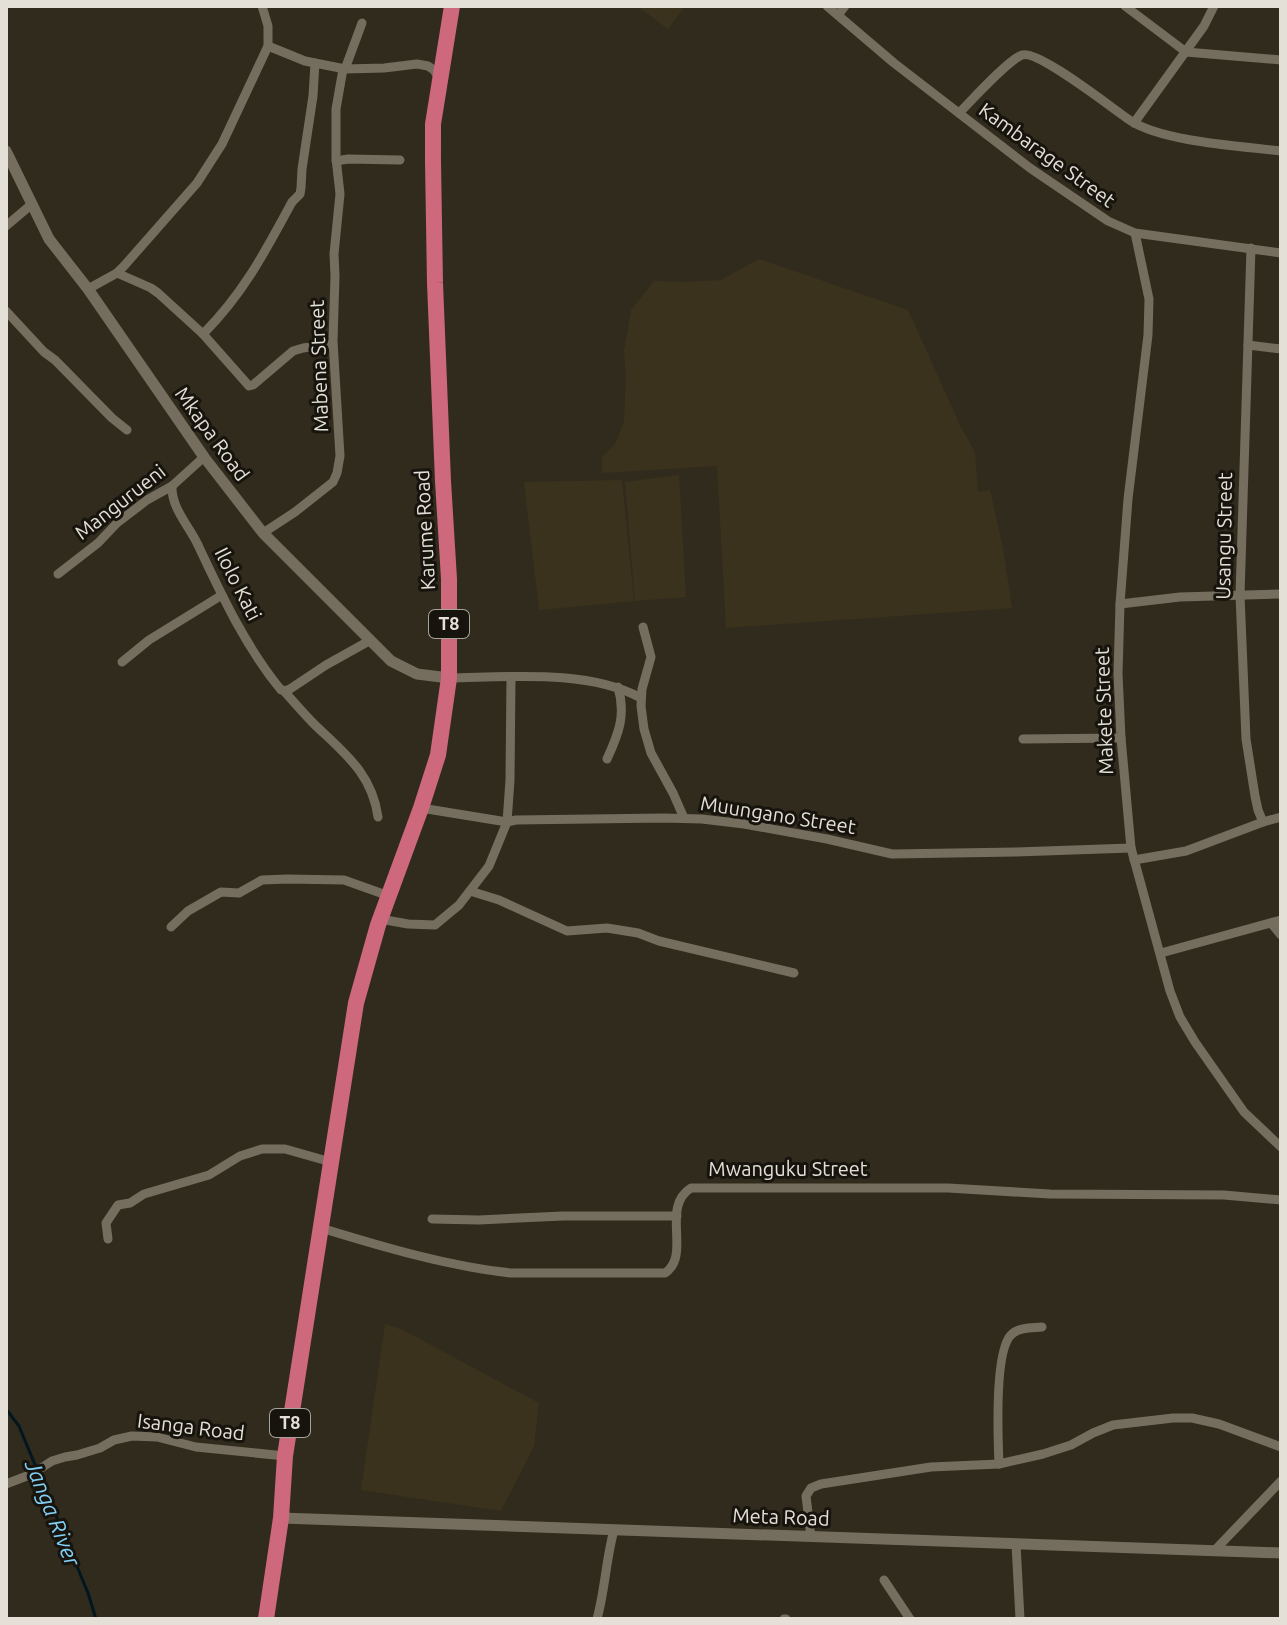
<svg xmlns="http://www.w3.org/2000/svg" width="1287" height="1625" font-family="Ubuntu,sans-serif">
<rect width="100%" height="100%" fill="#312b1d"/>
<g fill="#3b321d">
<path d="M 641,6 L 685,6 L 668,29 L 640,8 Z"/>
<path d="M 759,259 L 908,310 L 962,429 L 975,452 L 978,492 L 990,490 L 1003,548 L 1012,608 L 726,628 L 717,466 L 602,473 L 602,457 L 615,444 L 624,422 L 626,376 L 624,351 L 631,310 L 654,281 L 683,282 L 721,280 Z"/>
<path d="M 679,475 L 686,597 L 635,601 L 625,482 Z"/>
<path d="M 622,480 L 634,601 L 539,610 L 524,482 Z"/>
<path d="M 385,1324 L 403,1330 L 539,1403 L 534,1446 L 501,1511 L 361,1490 Z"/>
</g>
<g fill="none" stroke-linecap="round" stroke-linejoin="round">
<path stroke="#021620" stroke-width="3" d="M 6,1409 L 19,1426 L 88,1593 L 96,1619"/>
<g stroke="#756e5e" stroke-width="9">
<path d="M 827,6 L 894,63 L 1030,168 L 1108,221 L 1135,233 L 1281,253"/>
<path d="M 1125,6 L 1186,52 L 1281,60"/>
<path d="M 838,15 L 845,6"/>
<path d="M 268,46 L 305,61 L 345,69 L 384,68 L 417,64 L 428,66 L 434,70 L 439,78"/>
<path d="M 345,69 L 362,23"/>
<path d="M 959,113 C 971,101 1008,60 1022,55 C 1038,49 1114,110 1131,121 C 1164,142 1241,146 1281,151"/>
<path d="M 1134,123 L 1204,26 L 1214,6"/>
<path d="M 336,161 L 348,159 L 400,160"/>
<path d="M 6,226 L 32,204"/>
<path d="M 1135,233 L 1149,299 L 1148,335 L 1128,499 L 1120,604 L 1118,674 L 1121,738 L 1131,848 L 1170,991 L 1180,1017 L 1195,1042 L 1244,1112 L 1281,1147"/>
<path d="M 1251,248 L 1240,595 L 1246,739 L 1255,796 L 1258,810 L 1263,822"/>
<path d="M 117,273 L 151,288 L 158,293 L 203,334 L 249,386 L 253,385 L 293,351 L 303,348 L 333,344"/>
<path d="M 88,289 L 117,273 L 124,266 L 197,183 L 222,144 L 268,46 L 268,26 L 262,6"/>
<path d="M 6,311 L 44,352 L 55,360 L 112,418 L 127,430"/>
<path d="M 203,334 C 243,294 265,252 292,202 L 300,194 L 301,188 L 302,169 L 313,96 L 315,63"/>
<path d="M 1248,345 L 1281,349"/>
<path d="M 172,486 C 171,507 188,525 197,543 C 221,594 245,646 281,690 L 285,691 L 290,689 L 326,665 L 369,641"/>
<path d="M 263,533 L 295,512 L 333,482 L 337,473 L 340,456 L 333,341 L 335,276 L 334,254 L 340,194 L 336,158 L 336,109 L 343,69"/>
<path d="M 58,574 L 98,543 L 117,523 L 147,500 L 172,486 L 204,457"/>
<path d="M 1120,604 L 1180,597 L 1281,594"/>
<path d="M 643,627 L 651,657 L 642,689 L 641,706 L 644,729 L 651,753 L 673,793 L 684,818"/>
<path d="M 122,662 L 149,640 L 222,595"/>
<path d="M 449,678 C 509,677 588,669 641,698"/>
<path d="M 283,690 C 294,702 303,713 314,724 C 344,753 372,773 378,817"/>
<path d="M 1023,739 L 1121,738"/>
<path d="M 607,759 C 619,733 626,715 618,687"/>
<path d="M 421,808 L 507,822 L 516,820 L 663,818 L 702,819 L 744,824 L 827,839 L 892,854 L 1016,852 L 1131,848"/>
<path d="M 1134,860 L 1186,851 L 1263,822 L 1281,817"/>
<path d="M 470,891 L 499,900 L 567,931 L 607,928 L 638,933 L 659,941 L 794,973"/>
<path d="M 380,919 L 408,924 L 435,925 L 459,905 L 489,866 L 507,822 L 510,780 L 511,677"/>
<path d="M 1271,923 L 1281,935"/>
<path d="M 171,927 L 188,911 L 221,892 L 239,893 L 262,880 L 287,879 L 344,880 L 389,896"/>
<path d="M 1161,953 L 1281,920"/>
<path d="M 432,1219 L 479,1220 L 563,1216 L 677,1216"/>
<path d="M 321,1228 C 383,1247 447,1266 511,1273 L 665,1273 C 692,1255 660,1207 691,1188 L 948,1188 L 1050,1194 L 1224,1195 L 1281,1200"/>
<path d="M 108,1239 L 106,1223 L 118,1205 L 130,1203 L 144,1194 L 209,1175 L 240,1156 L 262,1149 L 285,1149 L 331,1162"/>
<path d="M 999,1464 C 998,1440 994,1349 1012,1334 C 1020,1327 1032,1328 1042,1327"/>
<path d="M 6,1484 L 32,1474 L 52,1461 L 65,1457 L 77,1455 L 100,1448 L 114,1440 L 132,1436 L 157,1437 L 196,1447 L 285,1456"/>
<path d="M 811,1537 L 806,1496 L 811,1488 L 821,1484 L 931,1467 L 999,1464 L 1043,1454 L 1071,1445 L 1093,1433 L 1113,1425 L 1173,1418 L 1192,1418 L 1219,1424 L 1281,1447"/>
<path d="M 1016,1544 L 1020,1619"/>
<path d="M 1215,1550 L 1281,1481"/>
<path d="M 884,1580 L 910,1619"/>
<path d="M 597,1619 C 605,1590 606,1559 614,1530"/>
<path d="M 784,1619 L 786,1619"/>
</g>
<g stroke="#756e5e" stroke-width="11">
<path d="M 6,151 L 49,239 L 88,289 L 204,457 L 263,533 L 391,661 L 417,674 L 449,678"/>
<path d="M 281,1518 L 1281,1553"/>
</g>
<path stroke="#ce687c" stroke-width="16" d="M 266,1619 L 281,1518 L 285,1456 L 356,1003 L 378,925 L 421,808 L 438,755 L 449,678 L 449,579 L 443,481 L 435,283 L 433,161 L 433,124 L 452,6"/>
</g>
<g text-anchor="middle" stroke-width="6" stroke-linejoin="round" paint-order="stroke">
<g fill="#17140e" stroke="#a6a39b" stroke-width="2">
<rect x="429" y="610" width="40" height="28" rx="6"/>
<rect x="270" y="1409" width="40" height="28" rx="6"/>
</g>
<g font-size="18" font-weight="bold" fill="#e4e0d7">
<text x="449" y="630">T8</text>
<text x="290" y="1429">T8</text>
</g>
<g font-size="20" fill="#e4e0d7" stroke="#17140e">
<text transform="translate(1047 155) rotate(36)" y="7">Kambarage Street</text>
<text transform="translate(319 366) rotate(-92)" y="7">Mabena Street</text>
<text transform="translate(212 434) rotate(54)" y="7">Mkapa Road</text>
<text transform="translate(120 502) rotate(-38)" y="7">Mangurueni</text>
<text transform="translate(425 530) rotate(-93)" y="7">Karume Road</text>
<text transform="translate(1224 536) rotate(-89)" y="7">Usangu Street</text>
<text transform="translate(238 584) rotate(63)" y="7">Ilolo Kati</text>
<text transform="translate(1104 711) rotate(-92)" y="7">Makete Street</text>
<text transform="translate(778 815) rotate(9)" y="7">Muungano Street</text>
<text x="788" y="1176">Mwanguku Street</text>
<text transform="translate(191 1427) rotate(7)" y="7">Isanga Road</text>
<text transform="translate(781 1517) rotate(2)" y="7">Meta Road</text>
</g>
<g font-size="22" font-style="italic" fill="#82d0f6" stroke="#17140e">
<text transform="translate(53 1513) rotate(68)" y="8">Janga River</text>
</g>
</g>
<rect width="1287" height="1625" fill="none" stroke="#e4e0d7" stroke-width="16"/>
</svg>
